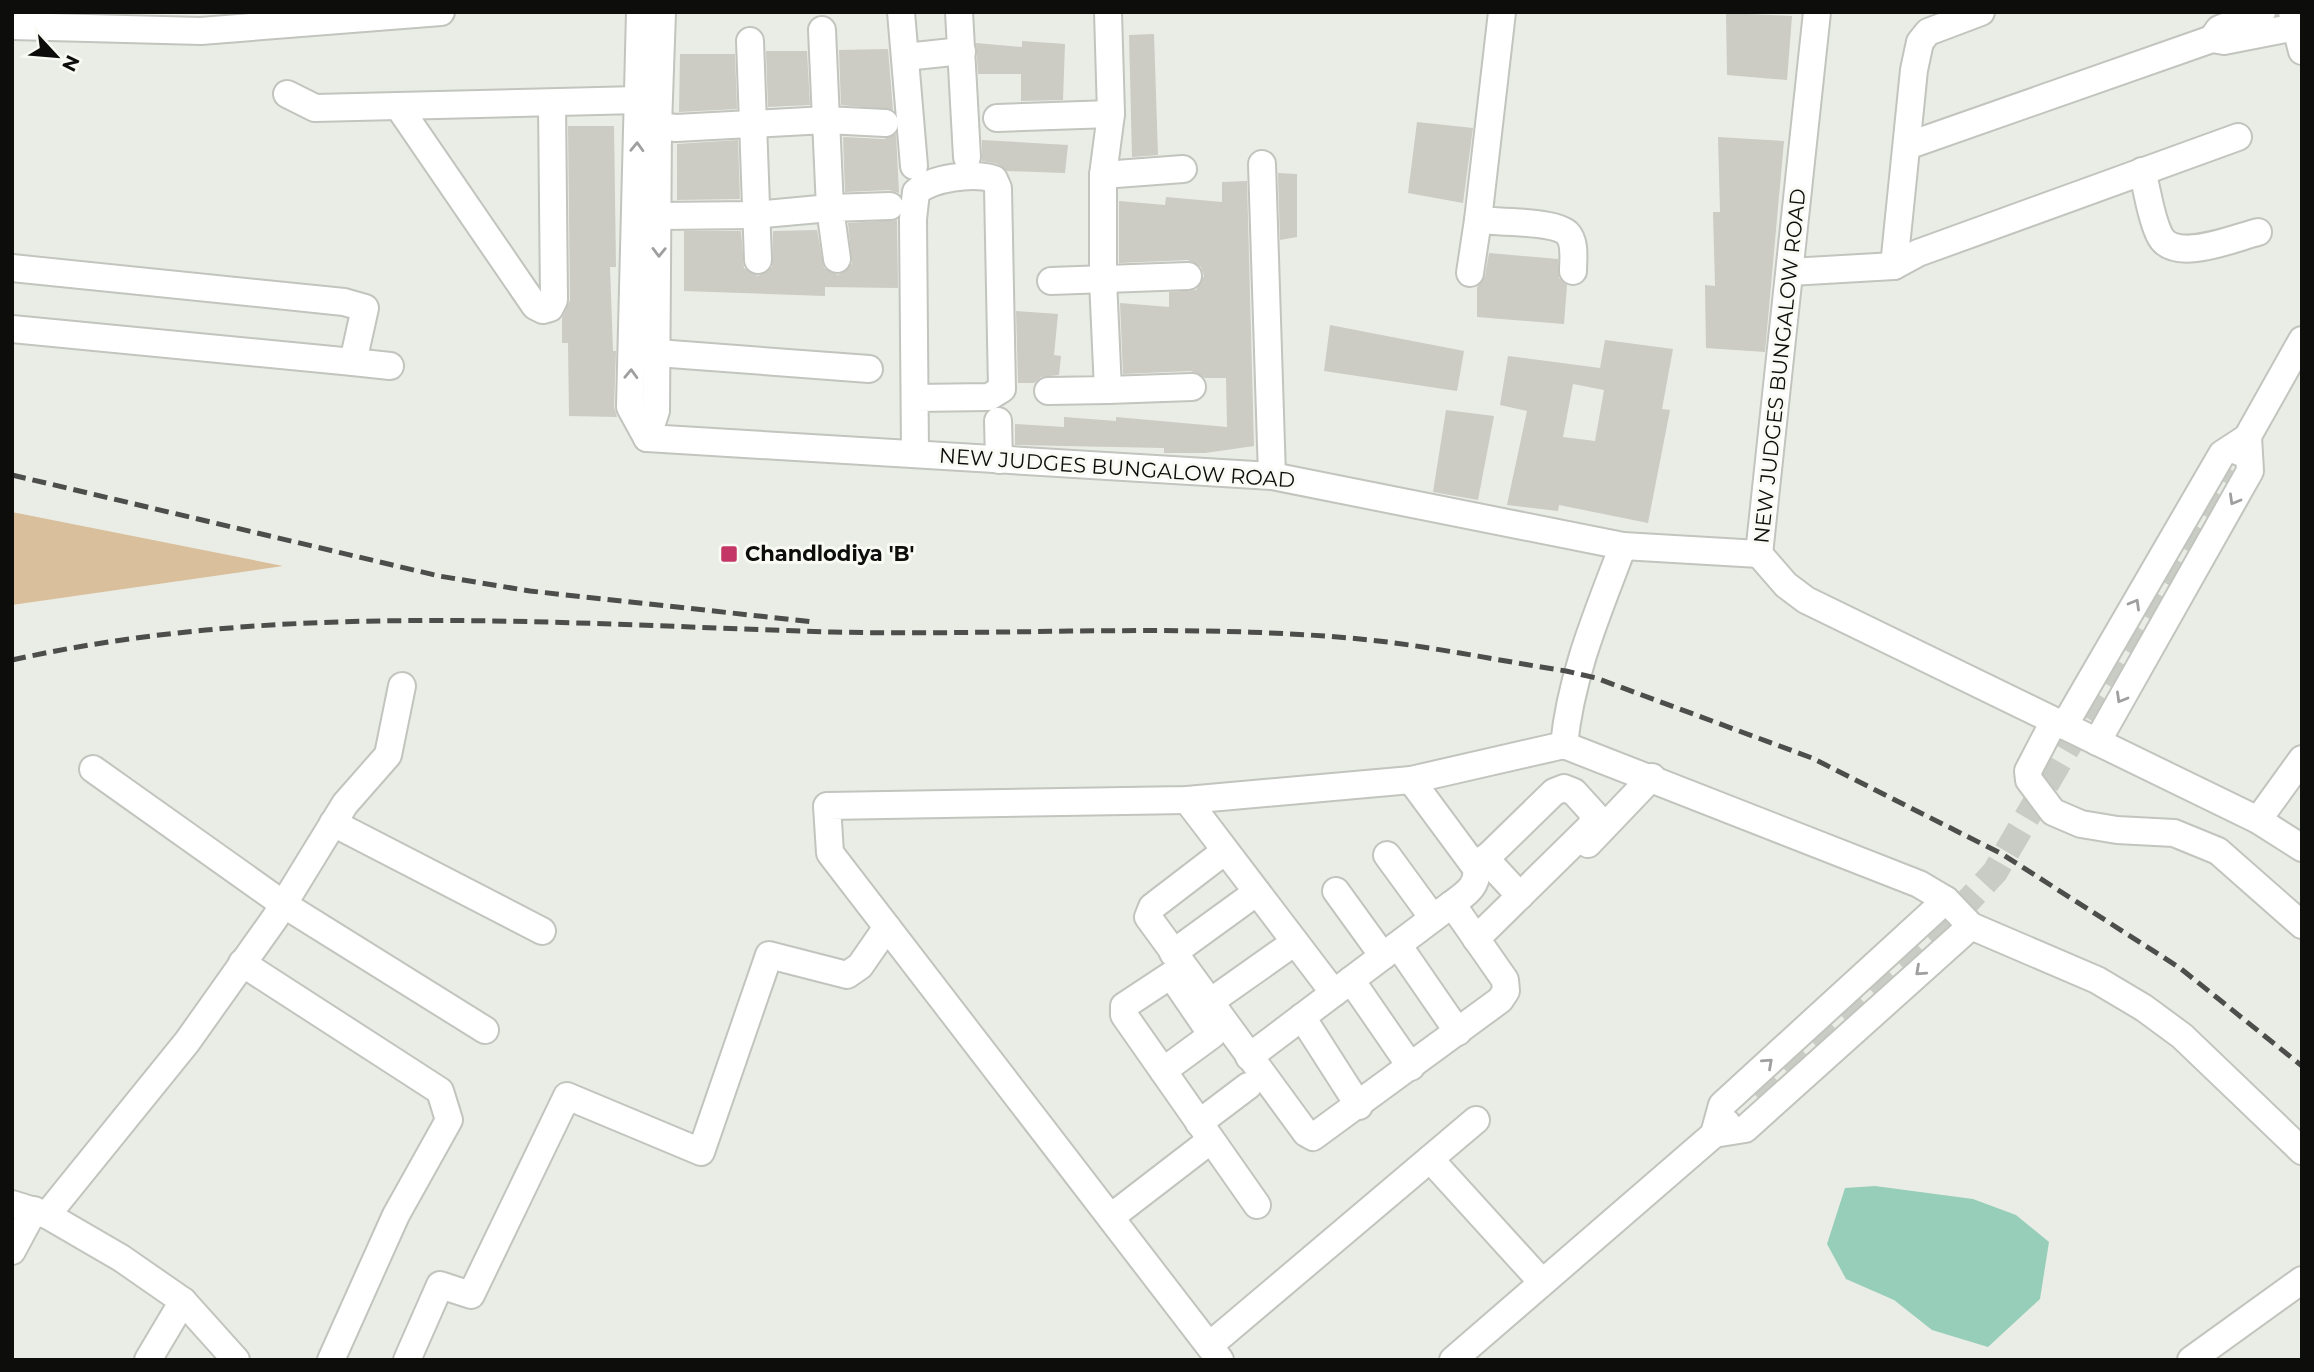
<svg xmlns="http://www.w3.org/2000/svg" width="2314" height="1372" font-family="Montserrat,sans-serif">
<rect width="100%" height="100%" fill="#eaede6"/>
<path fill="#d9bf9b" d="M 12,512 L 283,566 L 12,605 Z"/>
<path fill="#97ceba" d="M 1875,1186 L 1973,1199 L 2016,1215 L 2049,1242 L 2040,1299 L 1988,1347 L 1932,1330 L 1894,1300 L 1846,1279 L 1827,1244 L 1845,1188 Z"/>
<g fill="#cccbc4" fill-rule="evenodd">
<path d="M 1726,13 L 1792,16 L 1787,80 L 1727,75 Z"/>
<path d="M 1154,34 L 1158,155 L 1132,157 L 1129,35 Z"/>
<path d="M 1022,41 L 1065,44 L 1063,100 L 1021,101 L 1021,74 L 978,74 L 976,43 L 1022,47 Z"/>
<path d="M 888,49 L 893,110 L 841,105 L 839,50 Z"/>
<path d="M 766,51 L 807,51 L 810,105 L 768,107 Z"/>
<path d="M 680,54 L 735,54 L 737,109 L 679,112 Z"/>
<path d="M 1417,122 L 1473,128 L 1463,203 L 1408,193 Z"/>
<path d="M 568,126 L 614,126 L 616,267 L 610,267 L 613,351 L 616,351 L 614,407 L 617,417 L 569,416 L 568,343 L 562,343 L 562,318 L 570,300 Z"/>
<path d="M 896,134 L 899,193 L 889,190 L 845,192 L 843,137 L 884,139 Z"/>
<path d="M 1718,137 L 1784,141 L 1765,352 L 1706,348 L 1705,285 L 1715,286 L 1713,212 L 1720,212 Z"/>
<path d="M 738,140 L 740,199 L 677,200 L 677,144 Z"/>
<path d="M 982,140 L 1068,145 L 1065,173 L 1007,171 L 998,164 L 982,161 Z"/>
<path d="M 1278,173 L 1297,174 L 1297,237 L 1280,240 Z"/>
<path d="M 1247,181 L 1254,446 L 1205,453 L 1164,453 L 1164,448 L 1015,445 L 1015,424 L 1064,427 L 1064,417 L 1116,421 L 1116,417 L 1227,427 L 1226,378 L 1205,378 L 1191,371 L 1123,374 L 1120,303 L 1169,307 L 1169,292 L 1196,290 L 1204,276 L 1201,267 L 1188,260 L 1119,263 L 1119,201 L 1165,205 L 1166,197 L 1222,202 L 1222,182 Z"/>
<path d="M 897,220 L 898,288 L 825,287 L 825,296 L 684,291 L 684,231 L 741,231 L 744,268 L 758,276 L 772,267 L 773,231 L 817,230 L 824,268 L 838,275 L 852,264 L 848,223 Z"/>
<path d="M 1489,253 L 1558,259 L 1559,278 L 1567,285 L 1564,324 L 1477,317 L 1477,287 L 1485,276 Z"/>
<path d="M 1016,311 L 1058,314 L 1054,355 L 1061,356 L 1059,375 L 1041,377 L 1034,383 L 1018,383 Z"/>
<path d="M 1330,325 L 1464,351 L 1457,391 L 1324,371 Z"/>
<path d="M 1605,340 L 1673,349 L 1662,409 L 1670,410 L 1648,523 L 1559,505 L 1558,511 L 1507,505 L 1527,411 L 1500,405 L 1508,356 L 1600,368 ZM 1573,384 L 1604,390 L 1595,441 L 1563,437 Z"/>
<path d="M 1446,410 L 1494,416 L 1478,500 L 1433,492 Z"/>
</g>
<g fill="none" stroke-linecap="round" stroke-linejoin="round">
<path stroke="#c9ccc5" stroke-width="26" stroke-dasharray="26 13" stroke-linecap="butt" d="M 1757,1097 L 1956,914 L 1995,872 L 2230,469"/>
<defs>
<g id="minor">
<path d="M 640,12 L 630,407 L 647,438"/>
<path d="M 901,12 L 914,166"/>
<path d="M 959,12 L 967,157"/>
<path d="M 1502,12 L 1478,220 C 1497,222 1554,221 1567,233 C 1576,242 1573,260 1573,271"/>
<path d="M 2292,12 L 2302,51"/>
<path d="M 12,26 L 201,31 L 441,12"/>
<path d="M 822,30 L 826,120 L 885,123"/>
<path d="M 2212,39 L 2219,29 L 2262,12"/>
<path d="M 750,41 L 758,260"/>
<path d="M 905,57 L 962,51"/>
<path d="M 287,94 L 315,108 L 638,100"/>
<path d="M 398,106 L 535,306 L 543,310 L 550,308 L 554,300 L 552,103"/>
<path d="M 997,118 L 1111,114"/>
<path d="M 658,126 L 676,128 L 826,120 L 830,208 L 754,215 L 659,216"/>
<path d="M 1907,146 L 2212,39 L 2224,41 L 2296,27"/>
<path d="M 1262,164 L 1272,476"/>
<path d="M 2142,171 C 2148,192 2150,215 2159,234 C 2172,265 2234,238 2258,232"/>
<path d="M 1103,175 L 1183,169"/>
<path d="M 837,259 L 830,208 L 890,206"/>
<path d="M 1894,266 L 1914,70 L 1920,42 L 1928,32 L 1981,12"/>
<path d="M 12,268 L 344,302 L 365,308 L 353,362 L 12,329"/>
<path d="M 1790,272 L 1894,266 L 1918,253 L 2238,137"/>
<path d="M 1470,273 L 1478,220"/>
<path d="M 1051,281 L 1188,276"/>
<path d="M 657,353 L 869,369"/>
<path d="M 353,362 L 390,366"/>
<path d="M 1108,390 L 1192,387"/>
<path d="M 1048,391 L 1108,390 L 1103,280 L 1103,175 L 1111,114 L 1108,12"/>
<path d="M 915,398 L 989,397 L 1002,389 L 998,188 L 994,179 C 973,172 932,178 916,192 L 913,219 C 914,296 915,374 915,452"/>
<path d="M 998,421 L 999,460"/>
<path d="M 647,438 L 1272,476 L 1623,546 L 1759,554 L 1817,12"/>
<path d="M 647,438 L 656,411 L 658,126 L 662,12"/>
<path d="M 2239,452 L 2302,340"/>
<path d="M 1759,554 L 1786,585 L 1806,600 L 2258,820 L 2302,848"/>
<path d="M 2054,721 L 2028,771 L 2029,780 L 2053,812 L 2081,824 L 2117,830 L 2174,833 L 2218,851 L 2302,925"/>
<path d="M 2064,726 L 2222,454 L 2248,437 L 2250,471 L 2097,742"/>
<path d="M 1564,745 C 1571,674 1598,612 1623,546"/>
<path d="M 93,769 L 283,904 L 485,1030"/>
<path d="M 1187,800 L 1334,993"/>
<path d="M 2258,820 L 2302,759"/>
<path d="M 333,823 L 542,931"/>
<path d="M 1588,844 L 1652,777"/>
<path d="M 1225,851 L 1152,907 L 1148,917 L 1306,1133 L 1313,1137 L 1500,1000 L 1506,991 L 1505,980 L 1452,904 C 1465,894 1479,886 1476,868 L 1411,780"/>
<path d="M 1387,855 L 1433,918"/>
<path d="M 1485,858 L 1520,896"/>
<path d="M 1476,868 L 1554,792 L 1564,788 L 1574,792 L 1594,814 L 1591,826 L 1476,939"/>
<path d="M 1336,891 L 1383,956"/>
<path d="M 1946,900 L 1722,1105 L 1714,1134 L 1745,1129 L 1971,926"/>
<path d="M 1398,945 L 1458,1032"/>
<path d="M 1173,953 L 1257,892"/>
<path d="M 242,963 L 440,1091 L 449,1120 L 396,1215 L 331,1360"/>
<path d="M 1351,980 L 1411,1067"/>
<path d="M 1210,1002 L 1295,942"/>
<path d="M 1302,1017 L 1359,1106"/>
<path d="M 1249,1057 L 1452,904"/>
<path d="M 1163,1071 L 1212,1035 L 1171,975 L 1124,1006 L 1124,1015 L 1257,1205"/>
<path d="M 1199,1123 L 1248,1086"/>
<path d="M 1430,1159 L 1541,1281"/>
<path d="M 12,1204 L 47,1215 L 187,1042 L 275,918 L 345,804 L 388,755 L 402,686"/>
<path d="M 47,1215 L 121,1258 L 183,1301 L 148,1360"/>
<path d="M 1111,1217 L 1211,1140"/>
<path d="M 12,1251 L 34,1210"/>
<path d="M 183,1301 L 236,1360"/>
<path d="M 1210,1345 L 1476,1120"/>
<path d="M 407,1360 L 440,1285 L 471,1295 L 567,1096 L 701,1152 L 769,955 L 847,975 L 860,966 L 887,927"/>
<path d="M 1220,1360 L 830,853 L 827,806 L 1187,800 L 1411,780 L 1564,745 L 1919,884 L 1946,900 L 1971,926 L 2097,980 L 2144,1008 L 2182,1036 L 2302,1151"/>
<path d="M 1453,1360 L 1727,1123"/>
<path d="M 2191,1360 L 2302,1280"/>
</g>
</defs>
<use href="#minor" stroke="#c2c4be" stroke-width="30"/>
<use href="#minor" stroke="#fff" stroke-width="26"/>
<g stroke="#4d4e4b" stroke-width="5" stroke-dasharray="14 7" stroke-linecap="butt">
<path d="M 12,475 L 439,576 L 530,591 L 814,622"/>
<path d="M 12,660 C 281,600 559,624 832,632 C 1004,636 1177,623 1349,638 C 1421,644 1494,660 1566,671 L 1596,678 L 1812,758 L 2002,854 L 2180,968 L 2302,1066"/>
</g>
</g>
<defs><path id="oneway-chevron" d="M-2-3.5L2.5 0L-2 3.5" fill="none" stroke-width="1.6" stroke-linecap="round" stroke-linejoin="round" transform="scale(1.75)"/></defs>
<g stroke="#9e9f9e">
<use href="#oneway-chevron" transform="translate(637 147) rotate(-88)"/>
<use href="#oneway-chevron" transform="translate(659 252) rotate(91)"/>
<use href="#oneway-chevron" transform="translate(631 374) rotate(-88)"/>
<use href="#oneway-chevron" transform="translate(2234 500) rotate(120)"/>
<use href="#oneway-chevron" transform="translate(2135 604) rotate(-60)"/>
<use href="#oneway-chevron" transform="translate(2121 698) rotate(120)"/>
<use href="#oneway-chevron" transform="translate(1920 971) rotate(138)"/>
<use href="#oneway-chevron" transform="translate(1768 1063) rotate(-42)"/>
</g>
<rect fill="#c33666" stroke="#f8faf3" stroke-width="2.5" x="720" y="545" width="18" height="18" rx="3.5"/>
<g text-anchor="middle" stroke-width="6" stroke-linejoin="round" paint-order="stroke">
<g font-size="21" fill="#0d0e0c" stroke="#f8faf3">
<text transform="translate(1780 366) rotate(-84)" y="7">NEW JUDGES BUNGALOW ROAD</text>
<text transform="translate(1117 468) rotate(4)" y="7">NEW JUDGES BUNGALOW ROAD</text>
</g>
<g font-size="21" font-weight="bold" fill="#0d0e0c" stroke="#f8faf3" text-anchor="start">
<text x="745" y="561">Chandlodiya 'B'</text>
</g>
</g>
<rect width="2314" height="1372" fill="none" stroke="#0d0e0c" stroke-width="28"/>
<g transform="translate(56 56) rotate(116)" stroke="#f8faf3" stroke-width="5" paint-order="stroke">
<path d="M0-5L12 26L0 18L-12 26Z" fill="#0d0e0c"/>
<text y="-10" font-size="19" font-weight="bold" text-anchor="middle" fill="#0d0e0c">N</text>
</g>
</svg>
